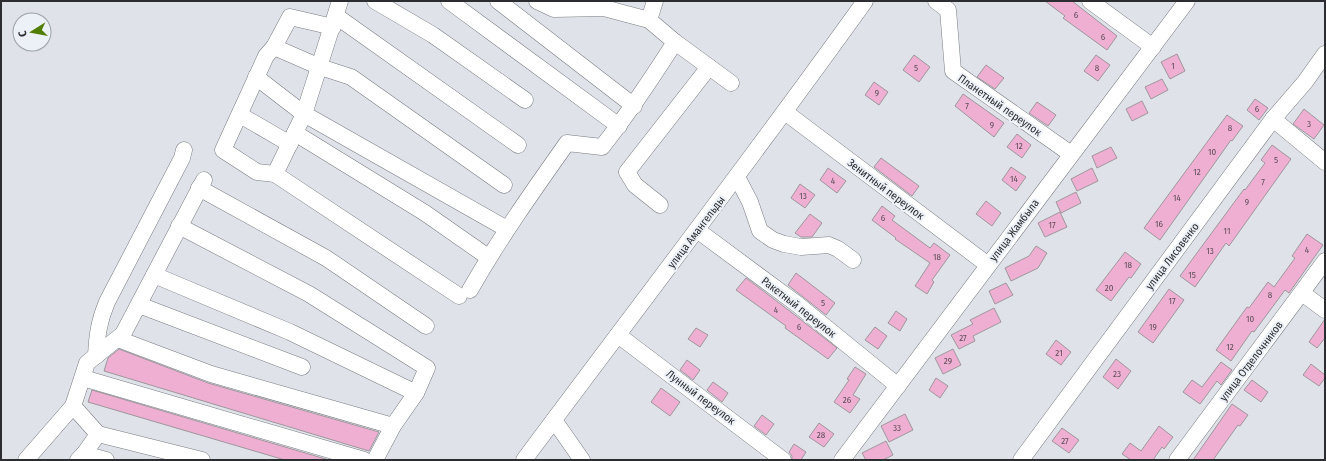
<svg xmlns="http://www.w3.org/2000/svg" width="1326" height="461" font-family="'Fira Sans Condensed',sans-serif">
<rect width="100%" height="100%" fill="#dfe2e9"/>
<g fill="#efafd3" stroke="#9e979b">
<path d="M 1045,1 L 1072,1 L 1117,36 L 1107,50 L 1063,18 L 1065,16 Z"/>
<path d="M 1177,54 L 1185,71 L 1170,79 L 1161,62 Z"/>
<path d="M 914,55 L 930,67 L 919,82 L 903,70 Z"/>
<path d="M 1096,55 L 1110,65 L 1098,81 L 1084,71 Z"/>
<path d="M 986,65 L 1004,78 L 995,89 L 977,77 Z"/>
<path d="M 1162,79 L 1168,90 L 1151,99 L 1145,87 Z"/>
<path d="M 874,82 L 888,92 L 879,105 L 865,95 Z"/>
<path d="M 963,94 L 1004,123 L 994,137 L 955,106 Z"/>
<path d="M 1255,99 L 1268,108 L 1259,120 L 1247,110 Z"/>
<path d="M 1142,101 L 1148,113 L 1132,121 L 1126,109 Z"/>
<path d="M 1037,102 L 1056,115 L 1048,126 L 1029,113 Z"/>
<path d="M 1304,109 L 1324,125 L 1314,139 L 1293,124 Z"/>
<path d="M 1227,115 L 1243,126 L 1232,141 L 1231,140 L 1160,240 L 1144,228 Z"/>
<path d="M 1017,134 L 1031,145 L 1022,158 L 1007,147 Z"/>
<path d="M 1272,145 L 1291,159 L 1229,246 L 1226,243 L 1195,287 L 1180,276 L 1244,189 L 1245,190 L 1265,163 L 1261,160 Z"/>
<path d="M 1111,147 L 1117,158 L 1097,168 L 1092,156 Z"/>
<path d="M 881,158 L 919,186 L 912,196 L 874,167 Z"/>
<path d="M 1011,167 L 1026,177 L 1016,191 L 1002,180 Z"/>
<path d="M 828,168 L 846,181 L 837,193 L 820,180 Z"/>
<path d="M 1092,168 L 1098,181 L 1077,191 L 1071,179 Z"/>
<path d="M 800,184 L 815,195 L 805,208 L 791,198 Z"/>
<path d="M 1076,192 L 1081,203 L 1061,213 L 1056,202 Z"/>
<path d="M 986,201 L 1001,213 L 992,226 L 976,214 Z"/>
<path d="M 882,206 L 895,216 L 892,220 L 930,248 L 934,243 L 950,255 L 932,280 L 934,282 L 927,294 L 915,286 L 930,263 L 895,239 L 896,238 L 872,220 Z"/>
<path d="M 1060,212 L 1067,227 L 1045,237 L 1038,223 Z"/>
<path d="M 810,214 L 822,223 L 812,237 L 801,237 L 795,233 Z"/>
<path d="M 1307,234 L 1323,245 L 1289,293 L 1285,290 L 1254,332 L 1252,331 L 1231,361 L 1216,350 L 1247,307 L 1249,308 L 1268,282 L 1274,287 L 1295,258 L 1292,256 Z"/>
<path d="M 1036,246 L 1047,253 L 1038,268 L 1011,281 L 1005,268 L 1029,256 Z"/>
<path d="M 1125,252 L 1141,264 L 1131,278 L 1129,277 L 1111,301 L 1096,290 Z"/>
<path d="M 796,273 L 835,303 L 826,315 L 788,285 Z"/>
<path d="M 746,278 L 791,312 L 837,348 L 828,359 L 785,328 L 786,326 L 736,290 Z"/>
<path d="M 1006,283 L 1013,295 L 995,304 L 989,291 Z"/>
<path d="M 1169,289 L 1184,300 L 1153,343 L 1138,332 Z"/>
<path d="M 994,308 L 1001,322 L 973,336 L 975,341 L 959,349 L 951,335 L 973,324 L 970,320 Z"/>
<path d="M 896,311 L 907,319 L 900,331 L 888,323 Z"/>
<path d="M 1325,319 L 1325,338 L 1317,348 L 1309,342 Z"/>
<path d="M 875,327 L 887,336 L 878,349 L 865,340 Z"/>
<path d="M 696,328 L 708,335 L 700,347 L 688,339 Z"/>
<path d="M 1056,340 L 1071,352 L 1061,365 L 1046,354 Z"/>
<path d="M 119,349 L 208,383 L 379,432 L 369,451 L 104,371 L 108,358 Z"/>
<path d="M 953,349 L 961,365 L 943,374 L 935,358 Z"/>
<path d="M 1116,359 L 1131,371 L 1118,389 L 1103,377 Z"/>
<path d="M 687,360 L 700,370 L 693,380 L 680,370 Z"/>
<path d="M 1221,362 L 1232,370 L 1221,385 L 1217,381 L 1200,404 L 1183,392 L 1192,380 L 1202,387 Z"/>
<path d="M 1311,364 L 1325,375 L 1325,378 L 1319,386 L 1303,375 Z"/>
<path d="M 855,367 L 866,374 L 853,395 L 860,399 L 850,413 L 834,402 L 849,380 L 847,379 Z"/>
<path d="M 936,378 L 948,386 L 940,398 L 929,390 Z"/>
<path d="M 1252,380 L 1268,392 L 1261,402 L 1244,390 Z"/>
<path d="M 713,382 L 728,393 L 722,402 L 707,390 Z"/>
<path d="M 661,388 L 680,402 L 670,416 L 651,402 Z"/>
<path d="M 92,390 L 329,460 L 285,460 L 88,402 Z"/>
<path d="M 1232,404 L 1248,415 L 1240,426 L 1238,425 L 1213,460 L 1193,460 Z"/>
<path d="M 905,414 L 913,430 L 889,442 L 881,426 Z"/>
<path d="M 762,415 L 774,424 L 766,435 L 754,426 Z"/>
<path d="M 819,423 L 834,434 L 824,447 L 809,437 Z"/>
<path d="M 1159,426 L 1173,437 L 1164,449 L 1162,447 L 1153,460 L 1131,460 L 1122,454 L 1130,443 L 1141,451 Z"/>
<path d="M 1062,428 L 1079,440 L 1069,453 L 1052,441 Z"/>
<path d="M 886,441 L 893,455 L 883,460 L 866,460 L 862,453 Z"/>
<path d="M 794,444 L 806,452 L 801,460 L 792,460 L 792,456 L 789,452 Z"/>
</g>
<g fill="none" stroke-linecap="round" stroke-linejoin="round">
<defs>
<g id="minor">
<path d="M 340,1 L 304,114 L 275,174 L 459,296"/>
<path d="M 375,1 L 433,35 L 525,100"/>
<path d="M 449,1 L 619,126"/>
<path d="M 498,1 L 634,106"/>
<path d="M 537,1 L 554,9 L 604,8 L 649,20 L 675,42 L 731,83"/>
<path d="M 936,1 L 948,10 L 953,71 L 1071,154"/>
<path d="M 1090,1 L 1153,47"/>
<path d="M 336,16 L 518,145"/>
<path d="M 649,20 L 655,1"/>
<path d="M 274,47 L 320,67 L 351,77 L 504,185"/>
<path d="M 256,77 L 304,114 L 507,229"/>
<path d="M 785,112 L 988,265"/>
<path d="M 240,115 L 290,144"/>
<path d="M 1273,119 L 1325,162"/>
<path d="M 295,133 L 425,213 L 488,257"/>
<path d="M 275,174 L 257,172 L 223,150 L 266,56 L 274,47 L 290,17 L 333,27"/>
<path d="M 737,177 L 750,202 L 760,231 L 773,240 L 784,244 L 801,247 L 829,245 L 838,249 L 853,260"/>
<path d="M 199,188 L 326,258 L 426,326"/>
<path d="M 660,205 L 635,185 L 627,172 L 709,67"/>
<path d="M 179,226 L 309,294 L 427,368 L 416,393 L 393,426 L 375,460"/>
<path d="M 697,230 L 797,304 L 898,386"/>
<path d="M 154,275 L 290,332 L 416,393"/>
<path d="M 470,290 C 499,239 533,191 567,143 L 602,147 C 629,113 652,78 675,42"/>
<path d="M 1302,293 L 1325,310"/>
<path d="M 139,305 L 302,367"/>
<path d="M 618,335 L 783,460"/>
<path d="M 118,339 L 211,374 L 393,426"/>
<path d="M 96,356 C 97,335 99,321 107,302 L 182,158 L 184,150"/>
<path d="M 83,378 L 364,460"/>
<path d="M 554,420 L 582,460"/>
<path d="M 98,434 L 202,460"/>
<path d="M 84,454 L 106,460"/>
<path d="M 26,460 L 73,406"/>
<path d="M 78,460 L 84,454 L 98,434 L 73,406 L 87,363 L 123,334 L 204,180"/>
<path d="M 524,460 C 638,307 754,156 865,1"/>
<path d="M 842,460 L 1187,1"/>
<path d="M 1021,460 L 1273,119 L 1305,82 L 1325,54"/>
<path d="M 1177,460 L 1325,261"/>
</g>
</defs>
<use href="#minor" stroke="#797c82" stroke-width="17"/>
<use href="#minor" stroke="#fff" stroke-width="16"/>
</g>
<g text-anchor="middle" stroke-width="4" stroke-linejoin="round" paint-order="stroke">
<g font-size="9" fill="#5d4e59">
<text x="1076" y="18">6</text>
<text x="1103" y="40">6</text>
<text x="1173" y="69">1</text>
<text x="916" y="71">5</text>
<text x="1097" y="71">8</text>
<text x="877" y="96">9</text>
<text x="967" y="109">7</text>
<text x="1257" y="112">6</text>
<text x="1309" y="127">3</text>
<text x="992" y="128">9</text>
<text x="1230" y="131">8</text>
<text x="1019" y="149">12</text>
<text x="1212" y="155">10</text>
<text x="1276" y="163">5</text>
<text x="1197" y="175">12</text>
<text x="1014" y="182">14</text>
<text x="833" y="184">4</text>
<text x="1263" y="185">7</text>
<text x="803" y="199">13</text>
<text x="1177" y="201">14</text>
<text x="1247" y="205">9</text>
<text x="883" y="221">6</text>
<text x="1159" y="227">16</text>
<text x="1052" y="228">17</text>
<text x="1227" y="234">11</text>
<text x="1307" y="253">4</text>
<text x="1210" y="254">13</text>
<text x="937" y="260">18</text>
<text x="1128" y="268">18</text>
<text x="1192" y="278">15</text>
<text x="1109" y="291">20</text>
<text x="1270" y="298">8</text>
<text x="1172" y="304">17</text>
<text x="823" y="306">5</text>
<text x="776" y="313">4</text>
<text x="1250" y="322">10</text>
<text x="799" y="330">6</text>
<text x="1153" y="330">19</text>
<text x="963" y="341">27</text>
<text x="1230" y="350">12</text>
<text x="1059" y="356">21</text>
<text x="948" y="364">29</text>
<text x="1117" y="377">23</text>
<text x="847" y="403">26</text>
<text x="897" y="431">33</text>
<text x="821" y="438">28</text>
<text x="1065" y="444">27</text>
</g>
<g font-size="11" fill="#2c2d30" stroke="#ecf0f7">
<text transform="translate(1000 105) rotate(35)" y="4">Планетный переулок</text>
<text transform="translate(886 189) rotate(37)" y="4">Зенитный переулок</text>
<text transform="translate(1014 230) rotate(-53)" y="4">улица Жамбыла</text>
<text transform="translate(696 232) rotate(-53)" y="4">улица Амангельды</text>
<text transform="translate(1172 256) rotate(-53)" y="4">улица Лисовенко</text>
<text transform="translate(799 307) rotate(38)" y="4">Ракетный переулок</text>
<text transform="translate(1251 361) rotate(-53)" y="4">улица Отделочников</text>
<text transform="translate(701 397) rotate(37)" y="4">Лунный переулок</text>
</g>
</g>
<rect width="1326" height="461" fill="none" stroke="#2c2d30" stroke-width="4"/>
<g transform="translate(32 32) rotate(259)"><circle r="19" fill="#ecf0f7" stroke="#9fa2a7"/>
<path d="M0-3L7 15L0 10L-7 15Z" fill="#517e04"/>
<text y="-6" font-size="11" font-weight="bold" text-anchor="middle" fill="#2c2d30">С</text>
</g>
</svg>
